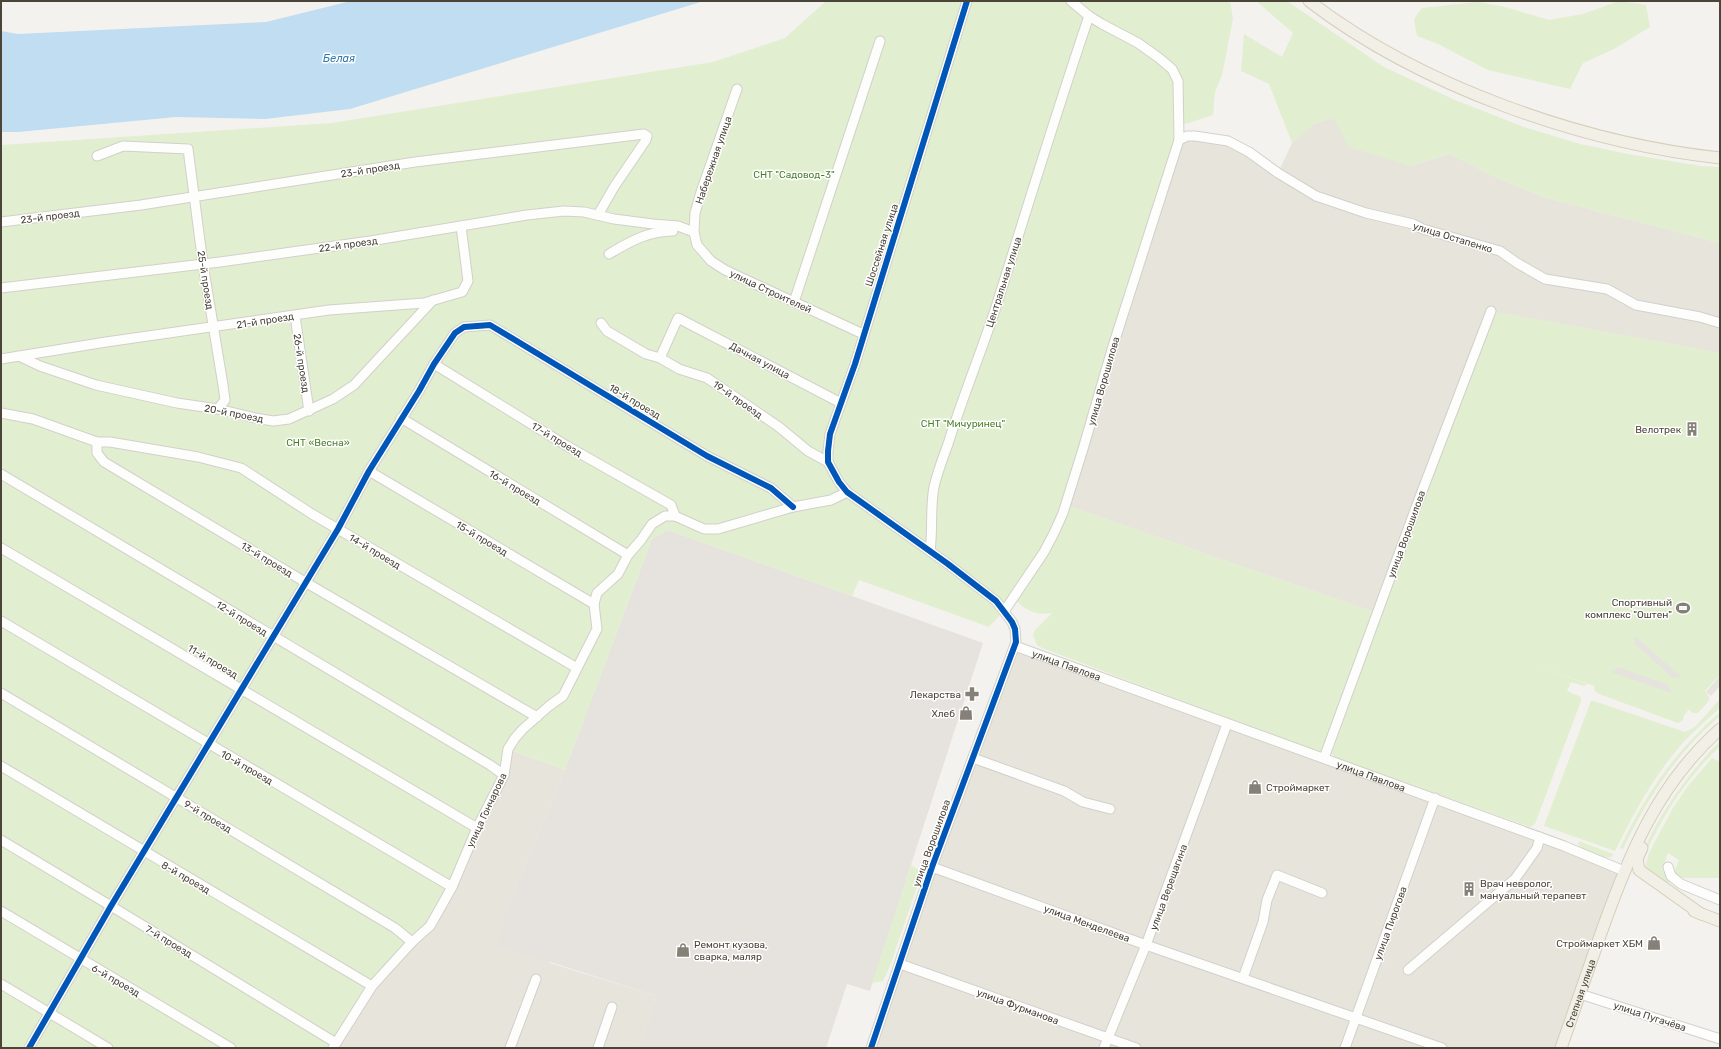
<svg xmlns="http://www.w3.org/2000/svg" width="1721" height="1049" font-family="Rubik,sans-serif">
<rect width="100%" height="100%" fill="#f4f2ee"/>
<g fill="#e7e4dc">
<path d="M 1334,118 L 1410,166 L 1450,154 L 1491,175 L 1543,197 L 1720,243 L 1720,353 L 1490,311 L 1377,613 L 1065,505 L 1179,140 L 1221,140 L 1278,173 L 1292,143 L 1313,124 Z"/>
<path d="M 1015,646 L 1624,871 L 1561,1048 L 871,1048 Z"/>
<path d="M 508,749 L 565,770 L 527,862 L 510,899 L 550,963 L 657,996 L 638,1048 L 333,1048 Z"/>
</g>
<path fill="#e6e2de" d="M 668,530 L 983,643 L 870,991 L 847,984 L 826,1048 L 638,1048 L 657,996 L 497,945 L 510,899 L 527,862 L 565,770 L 652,539 Z"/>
<g fill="#e1eecf">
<path d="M 826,1 L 1230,1 L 1233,19 L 1222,75 L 1215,92 L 1213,115 L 1179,126 L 1065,505 L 1377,613 L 1325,755 L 1042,648 L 1037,645 L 1033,635 L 1035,630 L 1052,613 C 1038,616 1024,610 1015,599 L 989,627 L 859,580 L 852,596 L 668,530 L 652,539 L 565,770 L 509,749 L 504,775 L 430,926 L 372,986 L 333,1048 L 1,1048 L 1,145 L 332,123 L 713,62 L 785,38 Z"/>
<path d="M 1256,1 L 1287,1 L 1384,67 L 1455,100 L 1524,127 L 1580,144 L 1628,154 L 1701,166 L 1720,167 L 1720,243 L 1543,197 L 1491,175 L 1450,154 L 1410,166 L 1349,147 L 1334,118 L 1313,124 L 1292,143 L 1269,84 L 1241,71 L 1244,34 L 1282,57 L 1293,33 Z"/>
<path d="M 1619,1 L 1646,5 L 1650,27 L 1614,49 L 1583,63 L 1570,89 L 1488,70 L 1438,44 L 1417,36 L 1414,19 L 1422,8 L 1478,2 L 1505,7 L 1549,20 L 1583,14 Z"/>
<path d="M 1491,311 L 1720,353 L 1720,675 L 1705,691 L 1709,697 L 1708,702 L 1698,713 L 1693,713 L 1689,710 L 1690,708 L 1684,715 L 1683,720 L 1678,723 L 1599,694 L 1595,691 L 1594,686 L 1528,662 L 1587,684 L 1584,686 L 1571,682 L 1567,691 L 1581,697 L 1581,701 L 1535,824 L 1530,827 L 1335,758 L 1332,753 Z"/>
<path d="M 1720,699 L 1720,708 C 1707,720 1692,732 1680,746 C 1652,779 1634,813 1615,851 L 1544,826 L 1591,701 L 1594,701 L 1685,732 L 1695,727 Z"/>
<path d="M 1720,712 L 1720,716 C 1677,752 1647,799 1623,849 L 1620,848 C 1646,793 1674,753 1720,712 Z"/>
<path d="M 1720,741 L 1720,746 C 1686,779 1663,814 1644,857 L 1641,856 C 1660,812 1687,775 1720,741 Z"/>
<path d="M 1712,758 L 1720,762 L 1720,878 L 1683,878 L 1674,873 L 1679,860 L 1668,853 L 1662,869 L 1669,881 L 1667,884 L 1644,872 L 1649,853 L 1673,808 L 1688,786 Z"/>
<path d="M 1579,841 L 1613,854 L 1612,857 C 1603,859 1583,851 1578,844 Z"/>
<path d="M 911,865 L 922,872 L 890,966 L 883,981 L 872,983 Z"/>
</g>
<g fill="#e6e3df">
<path d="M 1635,636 L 1681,677 L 1673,678 L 1634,643 Z"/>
<path d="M 1618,667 L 1668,685 L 1672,693 L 1611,672 Z"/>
<path d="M 1720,676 L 1720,686 L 1711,696 L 1706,692 Z"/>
</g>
<path fill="#c0ddf1" d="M 351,1 L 704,1 L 350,109 L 265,119 L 176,117 L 18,132 L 1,132 L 1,31 L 18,34 L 266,22 Z"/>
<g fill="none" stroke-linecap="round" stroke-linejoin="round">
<defs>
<g id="minor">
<path d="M 737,89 L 701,192 L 695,213 L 694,232 L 697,245 L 711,261 L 725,270 L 863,334"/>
<path d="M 1179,140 L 1187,136 L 1195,136 L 1228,141 L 1249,152 L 1278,173 L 1316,196 L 1366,213 L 1413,224 L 1423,229 L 1500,251 L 1517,263 L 1545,279 L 1607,289 L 1636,305 L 1700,317 L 1720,323"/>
<path d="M 97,156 L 123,146 L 188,149 L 203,264 L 223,385 L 225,400 L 218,409"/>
<path d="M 1,222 L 141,205 L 415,162 L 644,134 L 647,136 L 646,140 L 614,187 L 598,215"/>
<path d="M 609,254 C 629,242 648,231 673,231"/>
<path d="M 1,288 L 220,262 L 370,241 L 527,215 L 564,211 L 584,212 L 614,219 L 653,224 L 678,226 L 694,232"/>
<path d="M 794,302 L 880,41"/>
<path d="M 295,316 L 309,411"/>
<path d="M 601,323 L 607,331 L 646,354 L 660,358 L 679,369 L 707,378 L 779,427 L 808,451 L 828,462"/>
<path d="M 19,356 L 40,366 L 96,385 L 177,403 L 218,409 L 255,418 L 273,421 L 289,419 L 333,399 L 354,385 L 433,300"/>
<path d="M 660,358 L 678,318 L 841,403"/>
<path d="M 1,359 L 106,342 L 329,310 L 424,303 L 462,292 L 468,281 L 461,226"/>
<path d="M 434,364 L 567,446 L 671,505 L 675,516"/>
<path d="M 1,413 L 33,419 L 97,442 L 97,453 L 104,462 L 305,582 L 537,717"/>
<path d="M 401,418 L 628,555"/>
<path d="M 97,442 L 110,442 L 198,457 L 241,468 L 312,514 L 577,668"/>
<path d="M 369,471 L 594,604"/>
<path d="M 1,474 L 490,765 L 504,775"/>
<path d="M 1,548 L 477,828"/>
<path d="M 930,551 C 933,530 930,508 934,487 C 937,473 943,458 948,444 C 962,399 980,355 995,310 C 1026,212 1056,113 1089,16"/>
<path d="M 1005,610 L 1044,552 L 1054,533 L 1063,513 L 1083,449 L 1113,346 L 1179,140 L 1178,81 L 1172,69 L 1159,58 L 1138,43 L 1102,24 L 1089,16 L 1071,1"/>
<path d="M 1,621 L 452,887"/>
<path id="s1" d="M 1015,646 L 1564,846 L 1624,871"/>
<path d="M 1,693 L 395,928 L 412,942"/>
<path d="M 973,758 L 1064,791 L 1083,802 L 1110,809"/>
<path d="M 1324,758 L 1418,502 L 1491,311"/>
<path d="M 1,766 L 372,986"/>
<path d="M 1,840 L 111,906 L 336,1043"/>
<path d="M 932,867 L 1146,945 L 1442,1048"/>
<path d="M 1668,867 L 1671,876 L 1681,884 L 1720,900"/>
<path d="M 1,911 L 231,1048"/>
<path d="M 900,964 L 1136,1048"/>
<path d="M 1408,970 L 1515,879 L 1537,848 L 1540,837"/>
<path d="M 1243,978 L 1263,922 L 1267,900 L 1277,875 L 1322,893"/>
<path d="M 1,984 L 108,1048"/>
<path d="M 1580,994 L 1720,1039"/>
<path d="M 29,1048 L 111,906 L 338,529 L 369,471 L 419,391 L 434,364 L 455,333 L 464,327 L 490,325 L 707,456 L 771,488 L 793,507"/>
<path d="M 333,1048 L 372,986 L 412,942 L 430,926 L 452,887 L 477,828 L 504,775 L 508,749 L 515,738 L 523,729 L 549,706 L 563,696 L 597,629 L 594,604 L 597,593 L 618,574 L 628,555 L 641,540 L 652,524 L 665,516 L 675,516 L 704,529 L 718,529 L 793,507 L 831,500 L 847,492"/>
<path d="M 510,1048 L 536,979"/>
<path d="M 598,1048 L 612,1007"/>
<path d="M 871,1048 L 932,867 L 1016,642 L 1015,629 L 1012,622 L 996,601 L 948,564 L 847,492 L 839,482 L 828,462 L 828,451 L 830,434 L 855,364 L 967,1"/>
<path d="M 1104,1048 L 1146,945 L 1227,724"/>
<path d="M 1345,1048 L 1435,798"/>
</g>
<g id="major">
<path d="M 1309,1 C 1420,86 1581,143 1720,158"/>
<path d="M 1642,848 L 1637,859 L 1639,870 L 1701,914"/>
<path d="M 1694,911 L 1720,921"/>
<path id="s2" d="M 1561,1048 C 1574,1011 1587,974 1600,936 C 1628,857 1656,786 1720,729"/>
</g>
</defs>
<use href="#minor" stroke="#d2d0cb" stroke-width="11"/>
<use href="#major" stroke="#d6cebb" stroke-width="13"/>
<use href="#minor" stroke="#fdfdfc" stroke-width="9"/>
<use href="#major" stroke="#f2efe6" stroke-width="11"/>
<defs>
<g id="cycleway">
<path d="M 29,1048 L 111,906 L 338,529 L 369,471 L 419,391 L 434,364 L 455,333 L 464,327 L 490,325 L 707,456 L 771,488 L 793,507"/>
<path d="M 871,1048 L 932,867 L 1016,642 L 1015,629 L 1012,622 L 996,601 L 948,564 L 847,492 L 839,482 L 828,462 L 828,451 L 830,434 L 855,364 L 967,1"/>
</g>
</defs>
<use href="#cycleway" stroke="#fff" stroke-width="8"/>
<use href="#cycleway" stroke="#0057b8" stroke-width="6"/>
</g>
<defs>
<symbol id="building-bare" viewBox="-9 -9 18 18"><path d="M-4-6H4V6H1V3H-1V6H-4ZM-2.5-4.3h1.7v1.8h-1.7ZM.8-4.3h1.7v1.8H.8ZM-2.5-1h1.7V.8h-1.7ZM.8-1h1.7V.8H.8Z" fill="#868178" stroke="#fff" stroke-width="2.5" paint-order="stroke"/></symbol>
<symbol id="stadium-bare" viewBox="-9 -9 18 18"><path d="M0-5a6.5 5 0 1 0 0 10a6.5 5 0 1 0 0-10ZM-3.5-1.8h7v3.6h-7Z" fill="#868178" stroke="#fff" stroke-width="2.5" paint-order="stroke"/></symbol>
<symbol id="pharmacy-bare" viewBox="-9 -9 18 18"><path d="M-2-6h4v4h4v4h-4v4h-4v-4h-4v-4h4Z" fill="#868178" stroke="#fff" stroke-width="2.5" paint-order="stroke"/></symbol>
<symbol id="shop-bare" viewBox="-9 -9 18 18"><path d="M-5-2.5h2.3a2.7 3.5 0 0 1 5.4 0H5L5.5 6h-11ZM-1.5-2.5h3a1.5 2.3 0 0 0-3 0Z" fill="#868178" stroke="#fff" stroke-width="2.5" paint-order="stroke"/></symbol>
</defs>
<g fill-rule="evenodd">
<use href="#building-bare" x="1682" y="419" width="20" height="20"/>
<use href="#stadium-bare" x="1673" y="598" width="20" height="20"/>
<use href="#pharmacy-bare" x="962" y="684" width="20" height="20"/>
<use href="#shop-bare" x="956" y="703" width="20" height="20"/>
<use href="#shop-bare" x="1245" y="777" width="20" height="20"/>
<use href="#building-bare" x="1459" y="879" width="20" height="20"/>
<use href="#shop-bare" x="1644" y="933" width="20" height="20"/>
<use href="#shop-bare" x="673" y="940" width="20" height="20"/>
</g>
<g text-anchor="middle" stroke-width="3" stroke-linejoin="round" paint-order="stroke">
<g font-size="10" fill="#4b4439" stroke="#fff">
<text transform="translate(713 160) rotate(-71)" y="4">Набережная улица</text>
<text transform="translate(370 169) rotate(-9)" y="4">23-й проезд</text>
<text transform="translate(50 216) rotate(-7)" y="4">23-й проезд</text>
<text transform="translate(1453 237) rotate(17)" y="4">улица Остапенко</text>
<text transform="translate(348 244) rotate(-8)" y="4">22-й проезд</text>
<text transform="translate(881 245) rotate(-72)" y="4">Шоссейная улица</text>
<text transform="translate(206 280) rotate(81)" y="4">25-й проезд</text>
<text transform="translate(1003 282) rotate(-72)" y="4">Центральная улица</text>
<text transform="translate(771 291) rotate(25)" y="4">улица Строителей</text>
<text transform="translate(265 320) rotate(-9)" y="4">21-й проезд</text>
<text transform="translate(760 360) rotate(28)" y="4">Дачная улица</text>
<text transform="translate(302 363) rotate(81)" y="4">26-й проезд</text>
<text transform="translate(1103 381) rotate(-74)" y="4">улица Ворошилова</text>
<text transform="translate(738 399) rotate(35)" y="4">19-й проезд</text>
<text transform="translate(635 401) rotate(31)" y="4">18-й проезд</text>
<text transform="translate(234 413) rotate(11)" y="4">20-й проезд</text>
<text transform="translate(557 439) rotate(31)" y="4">17-й проезд</text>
<text transform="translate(515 487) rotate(31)" y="4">16-й проезд</text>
<text transform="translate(1406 534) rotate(-70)" y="4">улица Ворошилова</text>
<text transform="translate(482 538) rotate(31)" y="4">15-й проезд</text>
<text transform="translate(375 551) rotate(31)" y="4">14-й проезд</text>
<text transform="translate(267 559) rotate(31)" y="4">13-й проезд</text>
<text transform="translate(242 618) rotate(31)" y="4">12-й проезд</text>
<text transform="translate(213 661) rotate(31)" y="4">11-й проезд</text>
<text dy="4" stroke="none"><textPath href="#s1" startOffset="55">улица Павлова</textPath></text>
<text transform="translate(247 767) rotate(30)" y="4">10-й проезд</text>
<text dy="4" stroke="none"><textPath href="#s1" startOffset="379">улица Павлова</textPath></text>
<text transform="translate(486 810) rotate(-65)" y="4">улица Гончарова</text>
<text transform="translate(208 816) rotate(31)" y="4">9-й проезд</text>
<text transform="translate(931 843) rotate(-70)" y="4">улица Ворошилова</text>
<text transform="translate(186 877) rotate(30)" y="4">8-й проезд</text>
<text transform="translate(1168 887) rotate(-70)" y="4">улица Верещагина</text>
<text transform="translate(1087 923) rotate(20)" y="4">улица Менделеева</text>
<text transform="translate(1390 923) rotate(-70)" y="4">улица Пирогова</text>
<text transform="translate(169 941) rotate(31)" y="4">7-й проезд</text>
<text transform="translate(116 980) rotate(30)" y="4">6-й проезд</text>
<text dy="4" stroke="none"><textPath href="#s2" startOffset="58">Степная улица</textPath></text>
<text transform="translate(1018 1006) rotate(20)" y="4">улица Фурманова</text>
<text transform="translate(1650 1016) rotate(18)" y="4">улица Пугачёва</text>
</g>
<g font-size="10" fill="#4a7f2a" stroke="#fff">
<text x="794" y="178">СНТ "Садовод-3"</text>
<text x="963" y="427">СНТ "Мичуринец"</text>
<text x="318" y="446">СНТ «Весна»</text>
</g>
<g font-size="10" fill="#4b4439" stroke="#fff" text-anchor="end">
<text x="1681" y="433">Велотрек</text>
<text x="1672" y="606">Спортивный<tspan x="1672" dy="12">комплекс "Оштен"</tspan></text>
<text x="961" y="698">Лекарства</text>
<text x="955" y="717">Хлеб</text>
<text x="1266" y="791" text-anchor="start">Строймаркет</text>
<text x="1480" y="887" text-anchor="start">Врач невролог,<tspan x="1480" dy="12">мануальный терапевт</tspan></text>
<text x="1643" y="947">Строймаркет ХБМ</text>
<text x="694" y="948" text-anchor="start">Ремонт кузова,<tspan x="694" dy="12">сварка, маляр</tspan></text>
</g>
<g font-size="11" font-style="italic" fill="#2e7ab2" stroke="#fff">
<text x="339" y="62">Белая</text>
</g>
</g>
<rect width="1721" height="1049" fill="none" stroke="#4b4439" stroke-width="4"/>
</svg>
